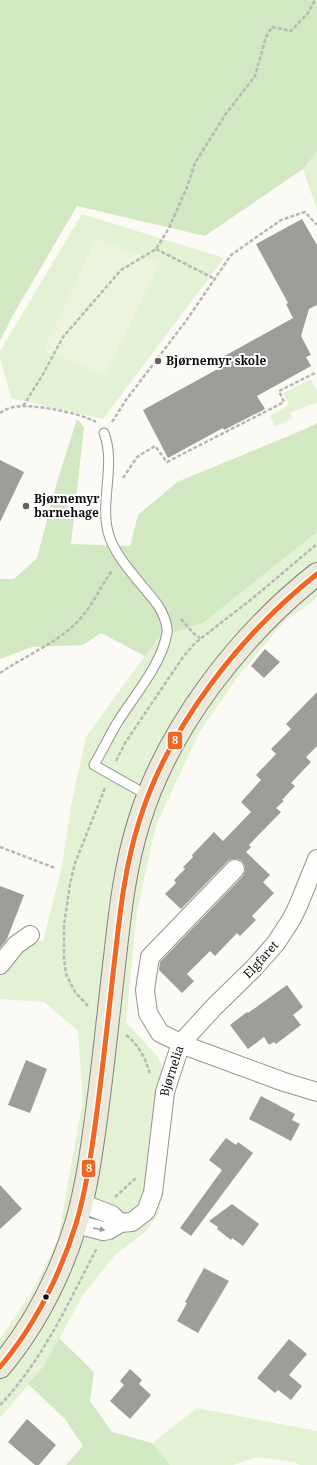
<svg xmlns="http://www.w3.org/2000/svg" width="317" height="1465" font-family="'Noto Serif',serif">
<rect width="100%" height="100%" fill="#fcfaf4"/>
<g fill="#e3f1d4">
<path d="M 317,151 L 317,210 L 303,169 Z"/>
<path d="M 82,214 L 224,258 L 103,419 L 11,398 L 0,358 L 0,351 Z"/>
<path d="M 311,379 L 317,392 L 317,402 L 290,413 L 293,418 L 275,427 L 270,416 L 289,405 L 283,393 Z"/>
<path d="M 317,532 L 317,598 L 284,622 L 239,675 L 200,731 L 156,825 L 137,911 L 126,1022 L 158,1057 L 174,1097 L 159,1213 L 145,1232 L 114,1256 L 83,1295 L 44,1366 L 0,1418 L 0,1339 L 35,1287 L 58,1239 L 83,1099 L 78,1031 L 44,1002 L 0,999 L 0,939 L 10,942 L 43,941 L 62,867 L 71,806 L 86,737 L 158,638 L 203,623 Z"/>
<path d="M 197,1408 L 317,1431 L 317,1465 L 300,1465 L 295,1462 L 257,1457 L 233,1465 L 170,1465 L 152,1443 Z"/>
</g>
<g fill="#d2e8c2">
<path d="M 0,0 L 317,0 L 317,151 L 303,169 L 205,236 L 77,206 L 13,315 L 0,341 Z"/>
<path d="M 77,419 L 84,427 L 71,544 L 130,546 L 138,515 L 177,482 L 303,430 L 317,423 L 317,532 L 203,623 L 158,638 L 145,656 L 101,633 L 83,645 L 32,647 L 0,659 L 0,579 L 14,579 L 37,558 L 57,482 Z"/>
<path d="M 59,1338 L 94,1372 L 90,1401 L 112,1432 L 152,1443 L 170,1465 L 66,1465 L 83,1446 L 65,1419 L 28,1384 L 44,1366 Z"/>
</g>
<path fill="#edf4dd" d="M 96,238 L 160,263 L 105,376 L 44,350 Z"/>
<g fill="#9f9d99">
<path d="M 302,219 L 317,245 L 317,305 L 309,309 L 301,336 L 311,355 L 306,357 L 311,366 L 257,396 L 265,409 L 224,430 L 223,428 L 168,458 L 143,410 L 225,365 L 221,358 L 293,318 L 286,304 L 288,303 L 256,244 Z"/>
<path d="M 0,460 L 24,472 L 0,522 Z"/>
<path d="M 265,649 L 280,662 L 264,678 L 251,666 Z"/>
<path d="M 317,692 L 317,746 L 306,757 L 311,762 L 291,783 L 295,786 L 282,800 L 284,801 L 276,808 L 281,812 L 249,845 L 251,847 L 246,852 L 270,875 L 263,882 L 274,893 L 252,916 L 256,920 L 240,936 L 237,933 L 215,956 L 210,951 L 187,974 L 194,981 L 182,993 L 159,970 L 160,962 L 243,876 L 245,871 L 245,866 L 242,861 L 237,859 L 232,859 L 228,861 L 181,909 L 165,894 L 176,883 L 174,880 L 185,869 L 183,867 L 193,857 L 192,855 L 214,832 L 223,841 L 251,812 L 241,802 L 261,780 L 256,775 L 276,754 L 271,749 L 291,729 L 286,724 Z"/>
<path d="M 0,886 L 24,895 L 7,939 L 0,948 Z"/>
<path d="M 287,985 L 303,1007 L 293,1015 L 301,1025 L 276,1044 L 274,1042 L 269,1045 L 264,1037 L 248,1049 L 230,1025 L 247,1012 L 248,1013 Z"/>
<path d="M 26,1060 L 47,1069 L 30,1113 L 8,1105 Z"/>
<path d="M 261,1096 L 295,1114 L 292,1120 L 300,1124 L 291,1141 L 249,1119 Z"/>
<path d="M 226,1138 L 236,1145 L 238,1142 L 253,1153 L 191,1236 L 180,1228 L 222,1170 L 209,1160 Z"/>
<path d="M 0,1185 L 22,1209 L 0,1229 Z"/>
<path d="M 232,1204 L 259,1224 L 243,1246 L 232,1238 L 231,1240 L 217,1229 L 218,1227 L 209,1221 Z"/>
<path d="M 204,1268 L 229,1281 L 198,1333 L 177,1321 L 187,1303 L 185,1302 Z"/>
<path d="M 289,1339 L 307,1354 L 289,1375 L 302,1386 L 291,1400 L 278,1390 L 275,1393 L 257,1378 Z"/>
<path d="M 130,1369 L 142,1380 L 139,1384 L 151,1395 L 130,1419 L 110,1401 L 124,1385 L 120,1381 Z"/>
<path d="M 27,1419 L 56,1445 L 39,1465 L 35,1465 L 8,1442 Z"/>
</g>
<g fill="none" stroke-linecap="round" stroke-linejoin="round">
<defs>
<path id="service" d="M 104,433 C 116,464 100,500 108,532 C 114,557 142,584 157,604 C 162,611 168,624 167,633 C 162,664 134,696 117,723 C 109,737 102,751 94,765 L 149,796"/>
<g id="minor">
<path d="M 235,869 L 150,957 L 145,990 L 148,1013 L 160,1033 L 189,1047 L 284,1082 L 317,1092"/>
<path d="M 0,965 L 16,945 L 30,935"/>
<path d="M 81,1203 L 112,1215 L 120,1223"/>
<path id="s1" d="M 76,1224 L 103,1231 L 109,1230 L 120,1223 L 132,1222 L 146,1211 L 153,1193 L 165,1092 L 181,1043 L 214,1007 L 254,968 L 276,943 L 291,920 L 298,906 L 317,859"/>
</g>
<path id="primary" d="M 0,1367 C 35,1325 60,1275 76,1224 C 87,1187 92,1148 97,1111 C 104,1059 109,1008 115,957 C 120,912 125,866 139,822 C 168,727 240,635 317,574"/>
</defs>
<use href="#service" stroke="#959492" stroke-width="11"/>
<use href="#minor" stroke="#959492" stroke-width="20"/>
<use href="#primary" stroke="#82827f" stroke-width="24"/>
<g stroke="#b8b8b7" stroke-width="2.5" stroke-dasharray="4 2" stroke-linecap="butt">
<path d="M 156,249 L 215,279"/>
<path d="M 23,406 L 42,376 L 63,337 L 121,270 L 156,249 L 169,228 L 187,187 L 195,163 L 225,115 L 255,76 L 266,37 L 272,27 L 291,31 L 308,13 L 315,0"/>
<path d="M 0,413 C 4,410 9,408 14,407 C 30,403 81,413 96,422"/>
<path d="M 112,422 L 126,400 L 186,321 L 231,255 L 281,220 L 305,212 L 317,225"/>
<path d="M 123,478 L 137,457 L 155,446 L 167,462 L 284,402 L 279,391 L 317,372"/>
<path d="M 181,619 L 194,634 L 200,638"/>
<path d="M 0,673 C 26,655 58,643 79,620 C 93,605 100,587 112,571"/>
<path d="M 116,761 L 125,743 L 183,657 L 195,643 L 253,598 L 317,544"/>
<path d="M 0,847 L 55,868"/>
<path d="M 88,1006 L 75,992 L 66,974 L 64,959 L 64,925 L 70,884 L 75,863 L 105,788"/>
<path d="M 126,1035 C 139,1045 146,1059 150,1074"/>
<path d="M 115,1197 L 136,1178"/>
<path d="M 0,1405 C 43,1360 68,1303 97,1248"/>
</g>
<use href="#service" stroke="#fffefd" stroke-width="9"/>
<use href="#minor" stroke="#fffefd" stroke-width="18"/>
<use href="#primary" stroke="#ece9da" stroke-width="22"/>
<defs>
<path id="bus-1" d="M 0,1367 C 35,1325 60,1275 76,1224 C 87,1187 92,1148 97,1111 C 104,1059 109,1008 115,957 C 120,912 125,866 139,822 C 168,727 240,635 317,574"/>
</defs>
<use href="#bus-1" stroke="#fff" stroke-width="8"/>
<use href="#bus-1" stroke="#f26522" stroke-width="5"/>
</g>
<defs><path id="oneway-solid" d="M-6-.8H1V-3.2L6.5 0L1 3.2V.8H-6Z"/></defs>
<use fill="#9f9e9d" href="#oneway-solid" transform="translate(99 1229) rotate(10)"/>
<g fill="#61615e" stroke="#fff" stroke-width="1.5">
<circle cx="158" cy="361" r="4"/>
<circle cx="26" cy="506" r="4"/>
</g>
<circle fill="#0e0e0e" stroke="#fff" stroke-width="1.5" cx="46" cy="1297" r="3.5"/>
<g text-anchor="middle" stroke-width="4" stroke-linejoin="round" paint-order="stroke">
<g font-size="12" font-weight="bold" fill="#0e0e0e" stroke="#fff" text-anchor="start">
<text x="166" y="365">Bjørnemyr skole</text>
<text x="34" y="503">Bjørnemyr<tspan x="34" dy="14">barnehage</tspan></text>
</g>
<g font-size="12" fill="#0e0e0e" stroke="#fff">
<text dy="4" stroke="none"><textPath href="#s1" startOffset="365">Elgfaret</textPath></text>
<text dy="4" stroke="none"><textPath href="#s1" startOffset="220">Bjørnelia</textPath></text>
</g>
</g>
<g stroke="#fff" stroke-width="1.5">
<rect x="167" y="731" width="16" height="19" rx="4" fill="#f26522"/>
<rect x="81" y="1159" width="15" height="19" rx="4" fill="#f26522"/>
</g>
<g font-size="11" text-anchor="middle" font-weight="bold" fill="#fff">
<text x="175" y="744">8</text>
<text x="89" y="1172">8</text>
</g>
</svg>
